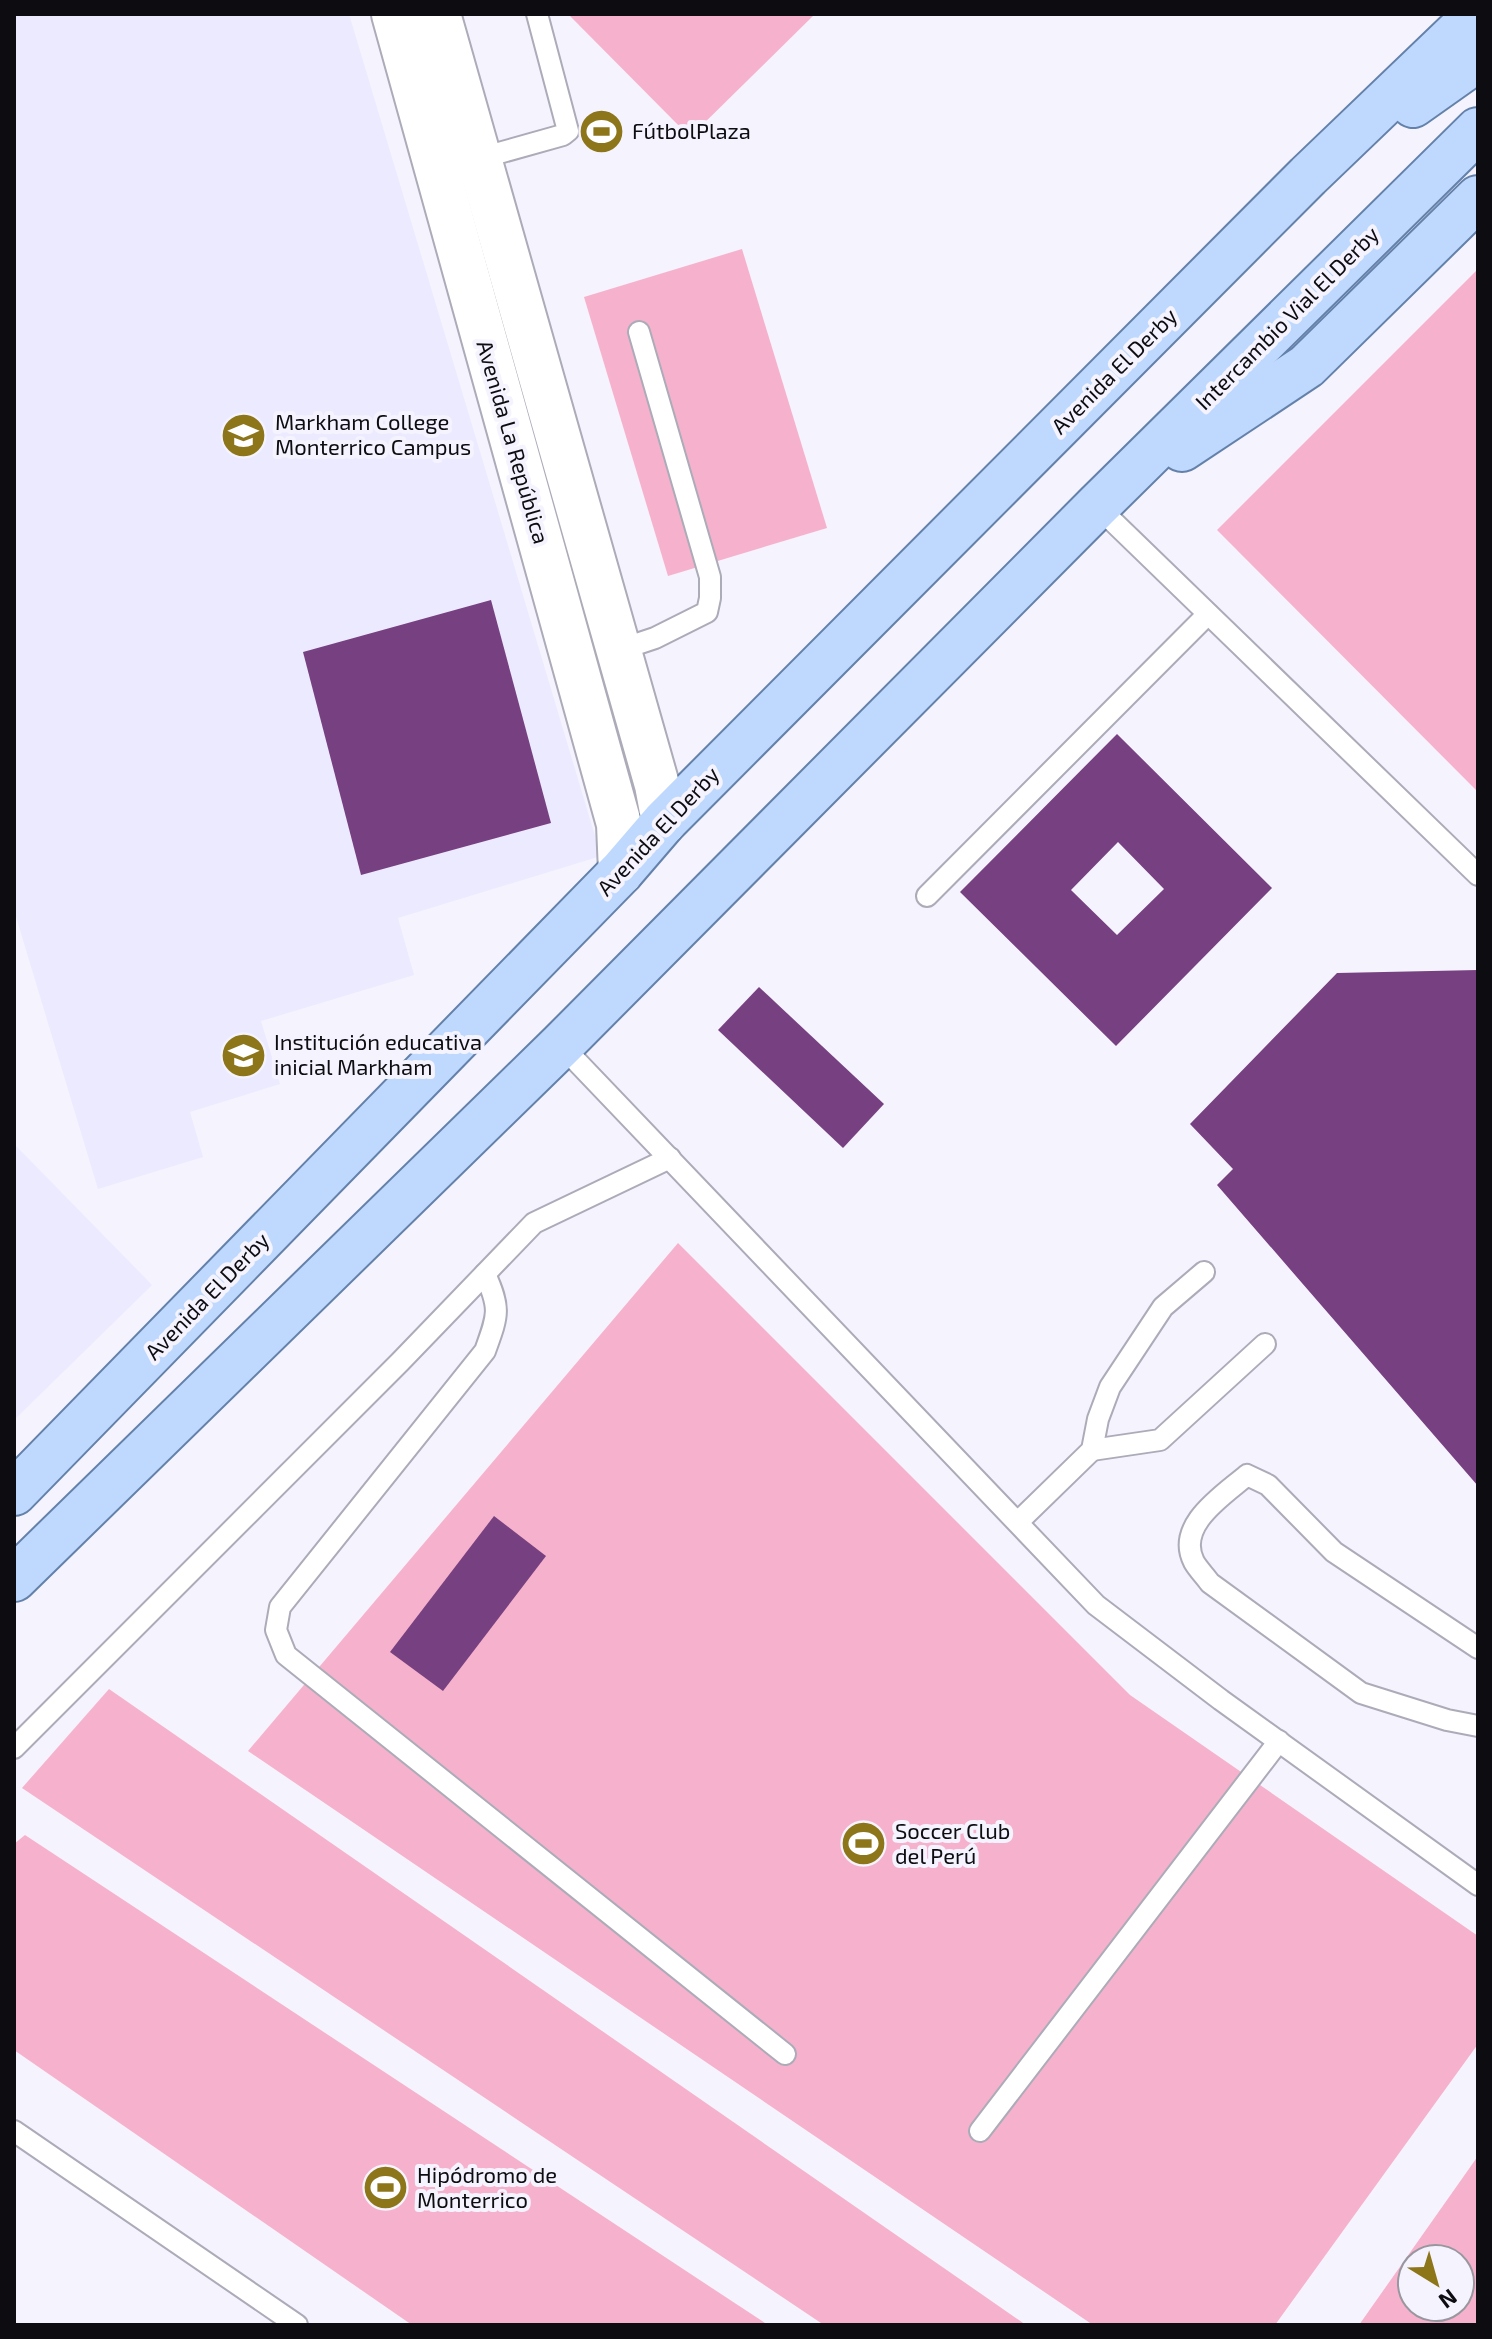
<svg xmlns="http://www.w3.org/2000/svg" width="1492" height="2339" font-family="'Exo 2',sans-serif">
<rect width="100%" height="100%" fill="#f4f3fe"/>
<g fill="#eceaff">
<path d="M 14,14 L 349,14 L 601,856 L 398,918 L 414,975 L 261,1021 L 280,1084 L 190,1112 L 203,1157 L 98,1189 L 14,910 Z"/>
<path d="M 14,1144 L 152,1285 L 14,1420 Z"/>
</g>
<g fill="#f6b2cc" fill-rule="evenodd">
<path d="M 568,14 L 815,14 L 690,137 Z"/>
<path d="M 742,249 L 827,528 L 668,576 L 584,297 Z"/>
<path d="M 1478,269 L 1478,792 L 1217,530 Z"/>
<path d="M 678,1243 L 1130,1695 L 1478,1936 L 1478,2044 L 1275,2325 L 1093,2325 L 248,1751 Z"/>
<path d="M 109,1689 L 1026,2325 L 824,2325 L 22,1788 Z"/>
<path d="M 25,1835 L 768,2325 L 412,2325 L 14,2050 L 14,1844 Z"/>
<path d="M 1478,2156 L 1478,2325 L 1359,2325 ZM 1412,2259 L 1460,2259 L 1460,2307 L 1412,2307 Z"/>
</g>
<g fill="#774080" fill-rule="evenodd">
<path d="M 491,600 L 551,823 L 361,875 L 303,652 Z"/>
<path d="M 1117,734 L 1272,888 L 1116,1046 L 960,892 ZM 1118,842 L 1164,889 L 1117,935 L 1071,890 Z"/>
<path d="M 1478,970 L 1478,1486 L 1217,1185 L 1233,1169 L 1190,1124 L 1337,973 Z"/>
<path d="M 759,987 L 884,1104 L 843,1148 L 718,1030 Z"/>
<path d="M 494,1516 L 546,1556 L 443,1691 L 390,1652 Z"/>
</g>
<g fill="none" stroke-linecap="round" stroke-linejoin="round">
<defs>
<g id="lane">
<path d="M 481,158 L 563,135 L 568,131 L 537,14"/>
<path d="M 1097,506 L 1478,875"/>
<path d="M 619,650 L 655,638 L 707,612 L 710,598 L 710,577 L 639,332"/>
<path d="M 927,896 L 1208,614"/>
<path d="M 561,1045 L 1096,1605 L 1221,1700 L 1478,1885"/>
<path d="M 485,1274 C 501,1309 498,1315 485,1351 L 280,1607 L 276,1630 L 286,1655 L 785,2054"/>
<path d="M 1092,1450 L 1160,1440 L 1265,1344"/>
<path d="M 1018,1522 L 1092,1450 L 1098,1419 L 1110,1387 L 1163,1307 L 1204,1272"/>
<path d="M 1478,1648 L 1334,1552 L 1268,1485 L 1247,1475 C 1224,1495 1175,1525 1194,1562 C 1198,1569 1205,1576 1210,1583 L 1361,1693 L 1447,1720 L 1478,1726"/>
<path d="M 14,1748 L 400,1362 L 534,1223 L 670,1158"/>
<path d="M 14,2131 L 297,2325"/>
<path d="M 980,2131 L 1279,1741"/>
</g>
<g id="secondary">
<path d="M 394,14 L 619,824 L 621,872"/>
<path d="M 438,14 L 657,785 L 664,822"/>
</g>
<g id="primary">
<path d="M 1413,105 L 1478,59"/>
<path d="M 1182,449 L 1307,366 L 1478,198"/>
<path d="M 14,1493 L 621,872 L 664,822 L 1308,176 L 1477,14"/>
<path d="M 14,1579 L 561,1045 L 1097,506 L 1478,130"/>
</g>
</defs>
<use href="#lane" stroke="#acabb8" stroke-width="24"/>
<use href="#secondary" stroke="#acabb8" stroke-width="48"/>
<use href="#primary" stroke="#6481aa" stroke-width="48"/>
<use href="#lane" stroke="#fff" stroke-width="20"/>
<use href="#secondary" stroke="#fff" stroke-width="44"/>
<use href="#primary" stroke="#bed9fd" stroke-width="44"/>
</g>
<defs>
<symbol id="stadium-disc" viewBox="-11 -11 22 22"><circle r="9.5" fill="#8d751a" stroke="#f4f3fe"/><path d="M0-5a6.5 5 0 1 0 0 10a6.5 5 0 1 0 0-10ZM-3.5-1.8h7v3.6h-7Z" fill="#fff"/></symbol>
<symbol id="school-disc" viewBox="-11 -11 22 22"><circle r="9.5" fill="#8d751a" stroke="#f4f3fe"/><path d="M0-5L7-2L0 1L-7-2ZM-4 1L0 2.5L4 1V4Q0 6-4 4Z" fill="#fff"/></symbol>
</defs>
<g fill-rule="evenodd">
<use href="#stadium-disc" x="576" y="106" width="51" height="51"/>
<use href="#school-disc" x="218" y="410" width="51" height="51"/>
<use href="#school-disc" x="218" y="1030" width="51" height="51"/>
<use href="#stadium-disc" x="838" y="1818" width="51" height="51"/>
<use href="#stadium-disc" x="360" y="2162" width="51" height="51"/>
</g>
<g text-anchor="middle" stroke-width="8" stroke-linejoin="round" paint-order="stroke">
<g font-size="22" fill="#0d0c11" stroke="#f4f3fe" text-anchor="start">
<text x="632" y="139">FútbolPlaza</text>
<text x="275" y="430">Markham College<tspan x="275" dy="25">Monterrico Campus</tspan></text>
<text x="274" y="1050">Institución educativa<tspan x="274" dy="25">inicial Markham</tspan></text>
<text x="895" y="1839">Soccer Club<tspan x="895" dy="25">del Perú</tspan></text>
<text x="417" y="2183">Hipódromo de<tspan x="417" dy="25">Monterrico</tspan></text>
</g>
<g font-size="22" fill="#0d0c11" stroke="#f4f3fe">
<text transform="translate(1287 318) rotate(-45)" y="8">Intercambio Vial El Derby</text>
<text transform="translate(1114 371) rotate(-45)" y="8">Avenida El Derby</text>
<text transform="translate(513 442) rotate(74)" y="8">Avenida La República</text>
<text transform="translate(658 831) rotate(-47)" y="8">Avenida El Derby</text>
<text transform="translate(207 1296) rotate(-46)" y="8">Avenida El Derby</text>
</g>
</g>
<rect width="1492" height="2339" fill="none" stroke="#0d0c11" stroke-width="32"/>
<g transform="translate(1436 2283) rotate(143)"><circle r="38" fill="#f4f3fe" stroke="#98979f" stroke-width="2"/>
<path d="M0-6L14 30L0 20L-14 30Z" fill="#8d751a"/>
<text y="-12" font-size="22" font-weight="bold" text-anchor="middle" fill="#0d0c11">N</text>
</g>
</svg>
